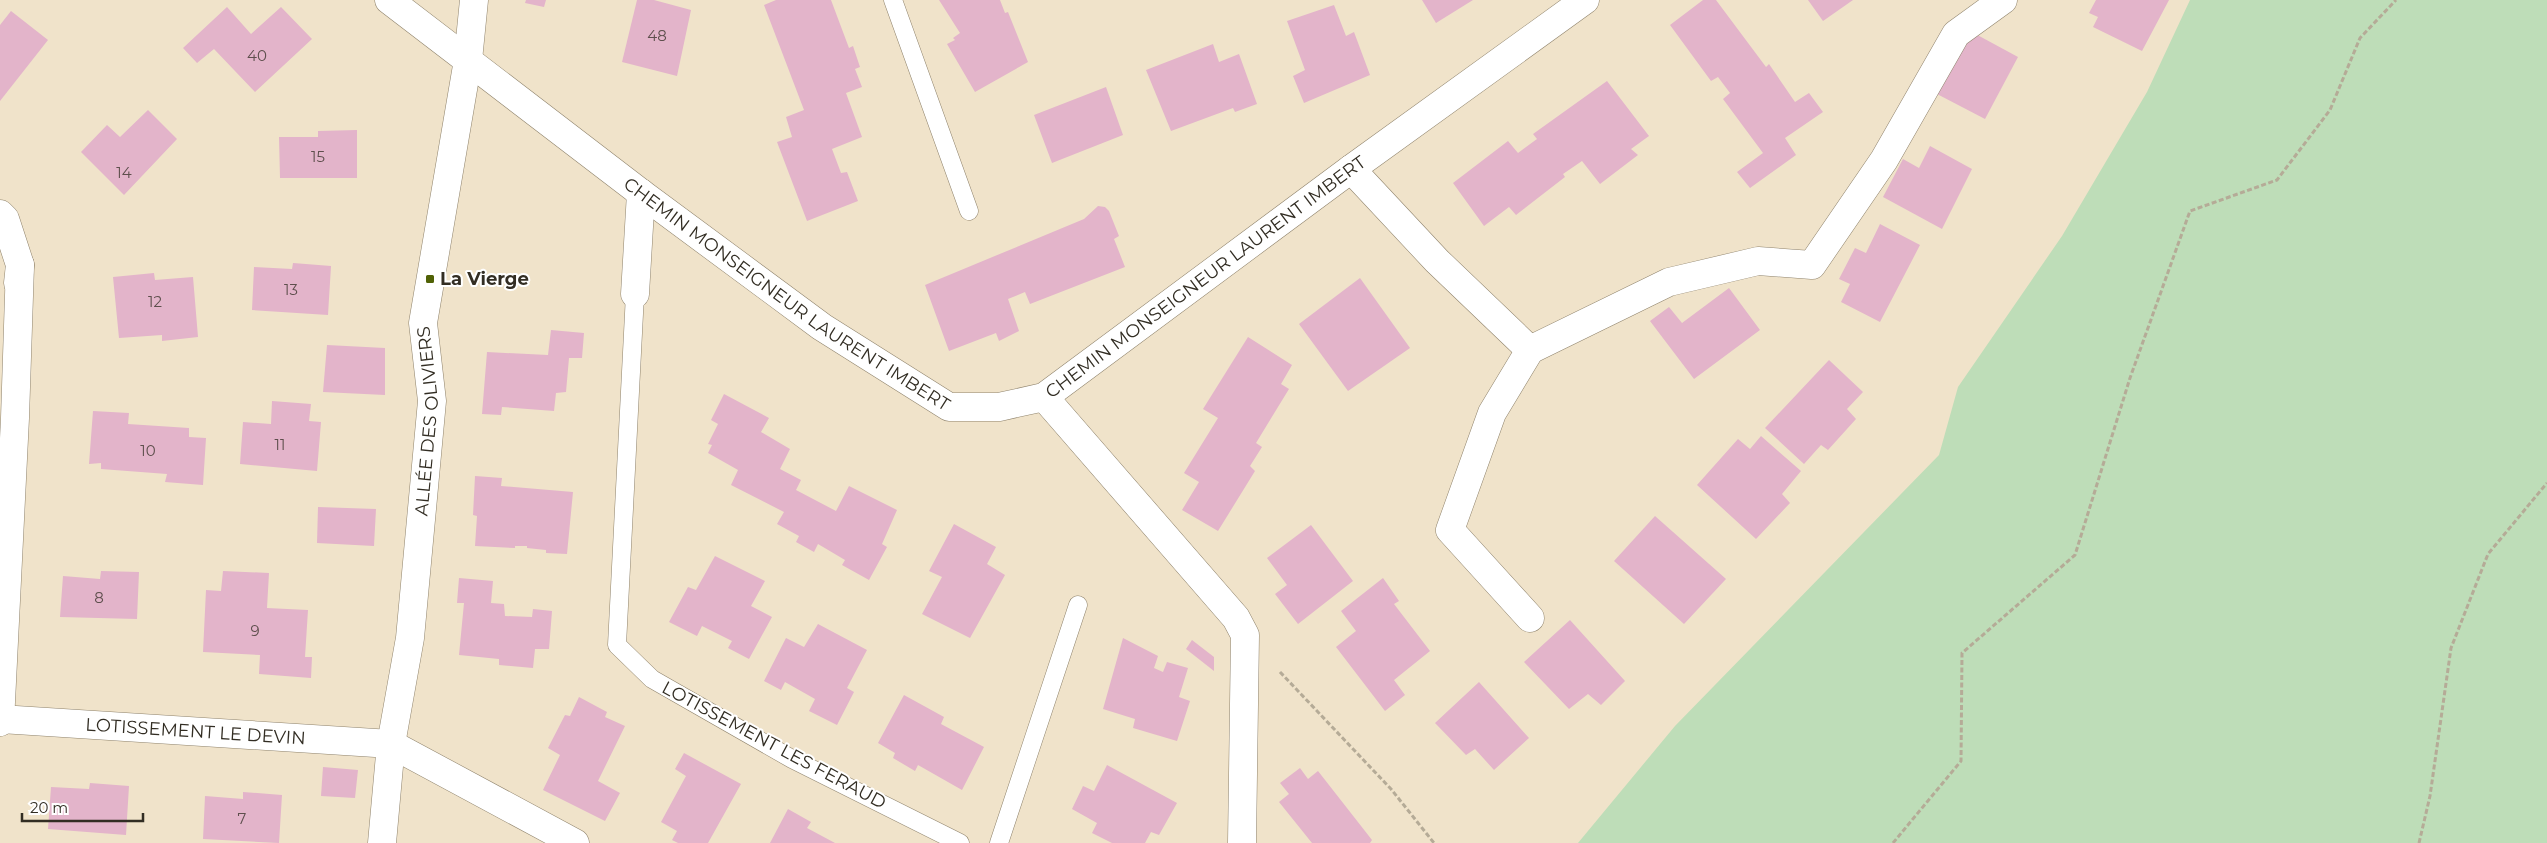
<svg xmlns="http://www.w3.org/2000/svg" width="2547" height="843" font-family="Montserrat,sans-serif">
<rect width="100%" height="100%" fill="#f0e3ca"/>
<path fill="#beddb8" d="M 2190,0 L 2547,0 L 2547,843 L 1578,843 L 1675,726 L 1939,455 L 1958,387 L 2062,236 L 2147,92 Z"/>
<g fill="#e3b4ca">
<path d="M 526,0 L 546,0 L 544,7 L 525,3 Z"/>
<path d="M 637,0 L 654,0 L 691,10 L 677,76 L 622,62 Z"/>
<path d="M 776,0 L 831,0 L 849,48 L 853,46 L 860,67 L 855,69 L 862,87 L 846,93 L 862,137 L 832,149 L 841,173 L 847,172 L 858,201 L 807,221 L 777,142 L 792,137 L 786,117 L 804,110 L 764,5 Z"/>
<path d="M 939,0 L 1000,0 L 1005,13 L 1008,12 L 1028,62 L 975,92 L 947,44 L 955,40 L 953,38 L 960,33 Z"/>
<path d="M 1422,0 L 1473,0 L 1436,23 Z"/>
<path d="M 1703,0 L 1716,0 L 1766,67 L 1769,64 L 1795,102 L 1809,93 L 1823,112 L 1785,138 L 1796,155 L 1750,188 L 1737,172 L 1763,153 L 1723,99 L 1730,93 L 1718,77 L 1711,81 L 1670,25 Z"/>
<path d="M 1808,0 L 1853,0 L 1823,21 Z"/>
<path d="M 2096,0 L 2169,0 L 2142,51 L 2093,27 L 2098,17 L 2089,13 Z"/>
<path d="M 1334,5 L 1346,36 L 1354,32 L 1370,75 L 1304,103 L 1293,76 L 1305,70 L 1287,21 Z"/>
<path d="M 227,7 L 251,34 L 281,7 L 312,39 L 255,92 L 214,49 L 197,63 L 183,48 Z"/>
<path d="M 11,11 L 48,40 L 0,101 L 0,25 Z"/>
<path d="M 1970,31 L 2018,57 L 1985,119 L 1937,94 Z"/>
<path d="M 1213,44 L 1219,62 L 1239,54 L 1257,104 L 1235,112 L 1233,108 L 1171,131 L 1146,70 Z"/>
<path d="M 1607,81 L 1649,136 L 1631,149 L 1638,155 L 1600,184 L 1582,161 L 1563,174 L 1565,177 L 1516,215 L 1509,207 L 1484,226 L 1453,183 L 1508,141 L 1518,153 L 1537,139 L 1533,134 Z"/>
<path d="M 1106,87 L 1123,135 L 1052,163 L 1034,115 Z"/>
<path d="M 148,110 L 177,139 L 124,195 L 81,152 L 107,125 L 120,137 Z"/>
<path d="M 357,130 L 357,178 L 280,178 L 279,137 L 318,137 L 318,131 Z"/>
<path d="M 1930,146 L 1972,169 L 1942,229 L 1883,197 L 1903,159 L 1919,168 Z"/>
<path d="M 1098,206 L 1105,207 L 1109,211 L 1119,236 L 1114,239 L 1125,267 L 1030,304 L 1025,292 L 1008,299 L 1019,331 L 999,341 L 996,333 L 949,351 L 925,285 L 1084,219 Z"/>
<path d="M 1880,224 L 1920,245 L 1880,322 L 1841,302 L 1850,284 L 1839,279 L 1855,248 L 1866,253 Z"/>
<path d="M 293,263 L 331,266 L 328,315 L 252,310 L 254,267 L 292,269 Z"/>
<path d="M 154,273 L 155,280 L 193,277 L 198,337 L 162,341 L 162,335 L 119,338 L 113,277 Z"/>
<path d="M 1360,278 L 1410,348 L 1348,391 L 1299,324 Z"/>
<path d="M 1729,288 L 1760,330 L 1694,379 L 1650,321 L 1669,307 L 1682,323 Z"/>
<path d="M 551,330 L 584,333 L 582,358 L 569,358 L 566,392 L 556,393 L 554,411 L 502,407 L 501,415 L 482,414 L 487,352 L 548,355 Z"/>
<path d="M 1248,337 L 1292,365 L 1281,384 L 1289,389 L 1256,443 L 1262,447 L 1250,466 L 1255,471 L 1218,531 L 1182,510 L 1199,482 L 1184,473 L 1218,418 L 1203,409 Z"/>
<path d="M 327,345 L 385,348 L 385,395 L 323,392 Z"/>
<path d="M 1829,360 L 1863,392 L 1847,409 L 1856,419 L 1828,450 L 1821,445 L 1804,464 L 1765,428 Z"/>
<path d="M 724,394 L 769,418 L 761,432 L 790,449 L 780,469 L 801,480 L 796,490 L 836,511 L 849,486 L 897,510 L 882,544 L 887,547 L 869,580 L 842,565 L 845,560 L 818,544 L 814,552 L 796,542 L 799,536 L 777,524 L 784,512 L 731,485 L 738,470 L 708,453 L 712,445 L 708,444 L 718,424 L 711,420 Z"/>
<path d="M 272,401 L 311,404 L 309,421 L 321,422 L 317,471 L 240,464 L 243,422 L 271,424 Z"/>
<path d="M 93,411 L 129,413 L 128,424 L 189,428 L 189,437 L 206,438 L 203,485 L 165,482 L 167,474 L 101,469 L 101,463 L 89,464 Z"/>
<path d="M 1761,436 L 1801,471 L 1782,494 L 1790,503 L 1756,539 L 1697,485 L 1738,439 L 1750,449 Z"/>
<path d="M 475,476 L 502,478 L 501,486 L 573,492 L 567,554 L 546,553 L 546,550 L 527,548 L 527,546 L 515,546 L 515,548 L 475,546 L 477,516 L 473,515 Z"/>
<path d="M 318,507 L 376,509 L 374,546 L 317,543 Z"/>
<path d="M 1655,516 L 1726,579 L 1684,624 L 1614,561 Z"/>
<path d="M 954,524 L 996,547 L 987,564 L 1005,575 L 970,638 L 922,614 L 942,577 L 929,571 Z"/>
<path d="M 1311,525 L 1353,581 L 1298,624 L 1275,594 L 1287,585 L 1267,558 Z"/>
<path d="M 715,556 L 765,581 L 751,606 L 772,617 L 749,659 L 728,648 L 732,641 L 702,626 L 697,636 L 669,622 L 688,587 L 696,590 Z"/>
<path d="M 101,571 L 139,572 L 137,619 L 60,617 L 63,576 L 100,579 Z"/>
<path d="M 223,571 L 269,573 L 267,608 L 308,610 L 305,657 L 312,657 L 311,678 L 259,674 L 260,655 L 203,652 L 206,590 L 221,591 Z"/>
<path d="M 459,578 L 493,581 L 491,603 L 504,604 L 505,616 L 532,617 L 533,609 L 552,611 L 549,649 L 535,649 L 533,668 L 499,665 L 499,659 L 459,655 L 464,603 L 457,603 Z"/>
<path d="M 1383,578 L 1399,601 L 1394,604 L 1430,651 L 1394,680 L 1405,695 L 1385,711 L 1336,647 L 1356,631 L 1341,611 Z"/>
<path d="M 1570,620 L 1625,681 L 1601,705 L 1588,694 L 1569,709 L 1524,662 Z"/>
<path d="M 818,624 L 867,650 L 847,688 L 854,692 L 837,725 L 809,711 L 815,699 L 785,682 L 781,690 L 764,681 L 786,638 L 804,647 Z"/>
<path d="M 1123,638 L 1158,656 L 1154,668 L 1163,672 L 1167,662 L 1188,668 L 1179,697 L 1190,701 L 1177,741 L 1133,728 L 1135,719 L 1103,709 Z"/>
<path d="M 1192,640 L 1214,657 L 1214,671 L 1186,649 Z"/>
<path d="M 1479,682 L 1529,738 L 1494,770 L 1475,749 L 1466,755 L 1435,723 Z"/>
<path d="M 904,695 L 944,717 L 941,724 L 984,747 L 962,790 L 918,765 L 915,771 L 893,758 L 895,753 L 878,743 Z"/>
<path d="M 579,697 L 607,712 L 605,717 L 625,726 L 598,781 L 620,793 L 605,821 L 543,790 L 560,755 L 548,748 L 565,715 L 570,716 Z"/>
<path d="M 684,753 L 741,784 L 708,843 L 678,843 L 672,840 L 677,831 L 661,822 L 686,776 L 675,769 Z"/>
<path d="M 1107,765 L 1177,803 L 1159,835 L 1151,832 L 1145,843 L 1112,843 L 1092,833 L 1097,823 L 1072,809 L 1083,786 L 1094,791 Z"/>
<path d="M 323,767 L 358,770 L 355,798 L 321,796 Z"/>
<path d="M 1300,768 L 1308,779 L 1318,771 L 1372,840 L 1370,843 L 1312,843 L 1279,802 L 1289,794 L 1280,783 Z"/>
<path d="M 90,783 L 129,786 L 126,835 L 48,829 L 51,787 L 89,789 Z"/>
<path d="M 243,792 L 282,795 L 279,843 L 203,839 L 205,796 L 243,799 Z"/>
<path d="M 788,809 L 811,822 L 807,828 L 835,843 L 770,843 Z"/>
</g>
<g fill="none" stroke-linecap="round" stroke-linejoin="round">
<defs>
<g id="service">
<path d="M 893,0 L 969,211"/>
<path d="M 635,294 L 617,645 L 652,679 L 792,759 L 960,843"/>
<path d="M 999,843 L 1078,605"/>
</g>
<g id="minor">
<path id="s1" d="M 389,0 L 641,193 L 822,327 L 949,407 L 999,407 L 1044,397 L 1351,169 L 1585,0"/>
<path d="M 1351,169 L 1437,261 L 1530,350 L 1669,282 L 1758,261 L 1812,265 L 1884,160 L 1956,34 L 2003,0"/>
<path d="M 0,214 L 5,219 L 20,265 L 18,283"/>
<path d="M 635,294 L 641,193"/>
<path d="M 1530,350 L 1492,413 L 1450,530 L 1530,618"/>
<path d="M 1044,397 L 1236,618 L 1245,635 L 1242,843"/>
<path id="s2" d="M 0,719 L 391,744 L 575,843"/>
<path d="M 0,722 L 15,418 L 20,265"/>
<path id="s3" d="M 382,843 L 391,744 L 410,638 L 432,401 L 423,323 L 468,60 L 474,0"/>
</g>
</defs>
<use href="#service" stroke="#8f836c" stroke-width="19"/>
<use href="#minor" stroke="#8f836c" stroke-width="29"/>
<g stroke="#b5ab97" stroke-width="3" stroke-dasharray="5 2.5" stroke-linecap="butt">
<path d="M 1280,672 L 1391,789 L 1434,843"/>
<path d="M 1893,843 L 1961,761 L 1962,653 L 2075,555 L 2130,378 L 2190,211 L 2277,180 L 2330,110 L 2360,38 L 2396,0"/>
<path d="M 2419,843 L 2430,796 L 2451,648 L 2488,554 L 2547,483"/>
</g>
<use href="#service" stroke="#fff" stroke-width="18"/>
<use href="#minor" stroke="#fff" stroke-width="28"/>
</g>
<rect fill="#506105" stroke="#fff" stroke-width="2" x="425" y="274" width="10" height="10" rx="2.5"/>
<g text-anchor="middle" stroke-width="4" stroke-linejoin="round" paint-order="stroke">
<g font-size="15" fill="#5e4f4d">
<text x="657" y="41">48</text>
<text x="257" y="61">40</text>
<text x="318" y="162">15</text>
<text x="124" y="178">14</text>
<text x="291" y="295">13</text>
<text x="155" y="307">12</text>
<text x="280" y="450">11</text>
<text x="148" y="456">10</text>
<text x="99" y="603">8</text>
<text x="255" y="636">9</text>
<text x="242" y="824">7</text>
</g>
<g font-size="18" fill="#322d23" stroke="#fff">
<text dy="6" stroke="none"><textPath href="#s1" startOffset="990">CHEMIN MONSEIGNEUR LAURENT IMBERT</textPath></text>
<text dy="6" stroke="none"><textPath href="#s1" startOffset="495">CHEMIN MONSEIGNEUR LAURENT IMBERT</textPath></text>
<text dy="6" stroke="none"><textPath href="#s3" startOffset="425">ALLÉE DES OLIVIERS</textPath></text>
<text dy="6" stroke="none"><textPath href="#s2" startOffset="196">LOTISSEMENT LE DEVIN</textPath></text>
<text transform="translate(774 745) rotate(28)" y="6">LOTISSEMENT LES FERAUD</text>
</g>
<g font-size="18" font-weight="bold" fill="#322d23" stroke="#fff" text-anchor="start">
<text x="440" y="285">La Vierge</text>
</g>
</g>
<path d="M22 813v8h121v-8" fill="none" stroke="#322d23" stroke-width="2.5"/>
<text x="30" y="813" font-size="15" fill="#322d23" stroke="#ffffff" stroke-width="4" paint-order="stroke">20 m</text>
</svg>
